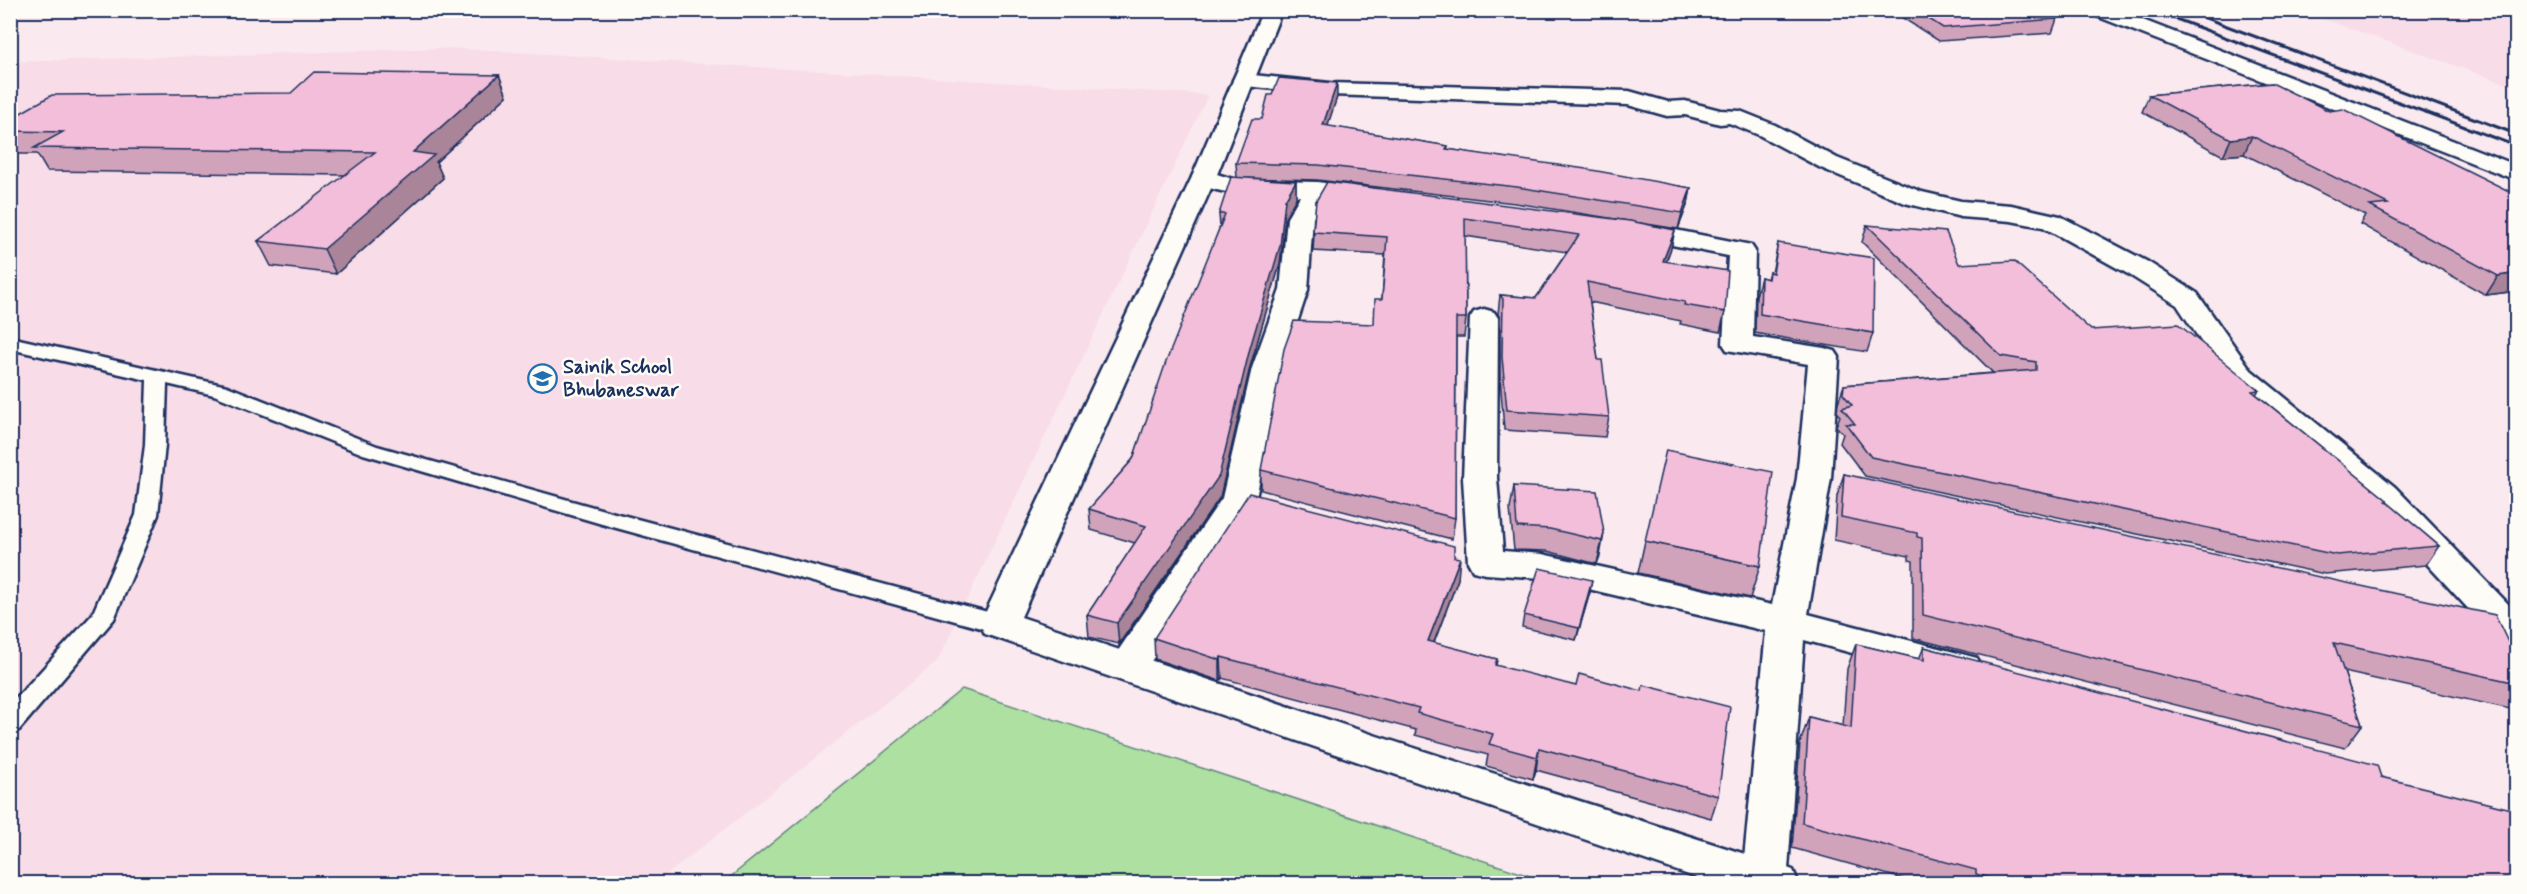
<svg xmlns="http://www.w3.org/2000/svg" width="2527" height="894" font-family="Mynerve,sans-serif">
<rect width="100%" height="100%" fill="#fae9ee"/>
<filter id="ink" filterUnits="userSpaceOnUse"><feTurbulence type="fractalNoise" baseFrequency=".0167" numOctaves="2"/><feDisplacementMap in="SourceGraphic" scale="12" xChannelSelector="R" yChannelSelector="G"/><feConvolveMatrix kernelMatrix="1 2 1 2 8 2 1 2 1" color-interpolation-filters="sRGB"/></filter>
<g filter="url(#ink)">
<g fill="#f8dce8">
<path d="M 2301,11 L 2516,11 L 2516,87 Z"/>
<path d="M 449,48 L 1208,95 L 937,662 L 656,883 L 11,884 L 10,62 Z"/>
</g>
<path fill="#ade0a1" stroke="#648880" stroke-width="1.5" d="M 962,689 L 1551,883 L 723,883 Z"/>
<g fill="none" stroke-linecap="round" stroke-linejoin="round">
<defs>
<path id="lane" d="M 10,337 L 227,386 L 377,446 L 618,514 L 999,615 L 1008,618 L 1011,624 L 1008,630 L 999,633 L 602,524 L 363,454 L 214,395 L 167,384 L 165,445 L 158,515 L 114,619 L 19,730 L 10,733 L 10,705 L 92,615 L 136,515 L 145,445 L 147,380 L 10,349 Z"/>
<g id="street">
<path d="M 2089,10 L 2117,10 L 2516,165 L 2516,180 L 2091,14 Z"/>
<path d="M 1244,74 L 1330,83 L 1629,91 L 1668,102 L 1685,101 L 1720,110 L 1740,111 L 1775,125 L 1837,158 L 1922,192 L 1961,201 L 2011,205 L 2060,216 L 2148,262 L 2197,293 L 2251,370 L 2395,487 L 2516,612 L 2516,642 L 2511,644 L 2497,640 L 2371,503 L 2229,384 L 2177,305 L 2128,274 L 2043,227 L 2011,221 L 1961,217 L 1905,203 L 1821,168 L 1759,135 L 1729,123 L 1720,124 L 1685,115 L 1667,116 L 1628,105 L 1330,95 L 1236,85 L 1233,80 L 1236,75 Z"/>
<path d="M 1204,170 L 1236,180 L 1317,182 L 1377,190 L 1380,195 L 1377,200 L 1368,202 L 1325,197 L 1313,218 L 1308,290 L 1282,368 L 1256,498 L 1141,677 L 1127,682 L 1113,677 L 1107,667 L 1222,498 L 1252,368 L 1280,290 L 1287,218 L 1300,196 C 1276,195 1207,198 1192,177 L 1195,172 Z"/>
<path d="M 1630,221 L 1751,245 L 1755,251 L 1753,337 L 1824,348 L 1835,351 L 1839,357 L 1831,478 L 1808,614 L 1977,658 L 1983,668 L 1977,678 L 1963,683 L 1804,640 L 1787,884 L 1743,884 L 1742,880 L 1766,631 L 1542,578 L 1486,574 L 1473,571 L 1468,562 L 1463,478 L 1470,318 L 1474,312 L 1484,309 L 1494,312 L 1498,318 L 1497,478 L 1503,551 L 1542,554 L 1772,605 L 1797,478 L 1808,364 L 1727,350 L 1723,344 L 1728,256 L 1621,235 L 1617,229 L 1621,223 Z"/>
</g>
<path id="secondary" d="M 1263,10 L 1282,10 L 1216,177 L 1021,617 L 1377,736 L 1776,864 L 1793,870 L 1799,884 L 1715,884 L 985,634 L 980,624 L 1192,177 Z"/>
</defs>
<use href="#lane" stroke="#1b2f5e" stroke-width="5"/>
<use href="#street" stroke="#1b2f5e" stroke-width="5"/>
<use href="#secondary" stroke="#1b2f5e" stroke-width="5"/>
<use href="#lane" fill="#fdfcf7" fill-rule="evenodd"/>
<use href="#street" fill="#fdfcf7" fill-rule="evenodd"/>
<use href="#secondary" fill="#fdfcf7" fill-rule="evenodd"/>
<g stroke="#1b2f5e" stroke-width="3">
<path d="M 2152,10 L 2516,146"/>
<path d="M 2184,10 L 2516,134"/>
</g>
</g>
<g fill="#d1a3bb" stroke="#1b2f5e" stroke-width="1.5">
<path d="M 1890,10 L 2041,10 L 2057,19 L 2052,33 L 1939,41 Z"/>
<path d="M 499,75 L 507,96 L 436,162 L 443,178 L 336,274 L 271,266 L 258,241 L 346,175 L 47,171 L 37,154 L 10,154 L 10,119 Z"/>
<path d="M 2272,83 L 2517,291 L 2486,295 L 2360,224 L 2365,215 L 2244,154 L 2223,156 L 2142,112 L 2149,95 Z"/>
<path d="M 1272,95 L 1337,97 L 1327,126 L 1448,146 L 1447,149 L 1691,188 L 1688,203 L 1678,229 L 1515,203 L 1317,180 L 1242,178 L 1296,181 L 1296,198 L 1285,218 L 1280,264 L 1250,367 L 1220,497 L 1119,644 L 1089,637 L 1087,615 L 1135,543 L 1091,530 L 1089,509 L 1133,459 L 1220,227 L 1219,214 L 1237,178 L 1236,163 L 1262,119 Z"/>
<path d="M 1316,201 L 1675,230 L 1671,248 L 1666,261 L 1725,312 L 1720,332 L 1680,324 L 1681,321 L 1590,302 L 1598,360 L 1609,417 L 1605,437 L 1504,430 L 1500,377 L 1500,318 L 1498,314 L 1500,295 L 1536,298 L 1567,252 L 1465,236 L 1466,318 L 1464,337 L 1456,337 L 1455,518 L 1452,539 L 1261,490 L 1261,470 L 1374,324 L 1382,299 L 1385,255 L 1313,251 Z"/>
<path d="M 1867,225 L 1959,264 L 2091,330 L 2259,390 L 2256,394 L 2387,500 L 2387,502 L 2439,546 L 2426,565 L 2325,574 L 1865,476 L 1840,443 L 1843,434 L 1836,426 L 1840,416 L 1837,413 L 1838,403 L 1844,385 L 1993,373 L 1862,242 Z"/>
<path d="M 1778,243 L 1873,333 L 1867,352 L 1755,333 L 1756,296 L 1761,277 L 1767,279 L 1769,272 L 1772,273 Z"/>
<path d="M 1844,474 L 2517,661 L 2517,700 L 2510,709 L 2344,672 L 2362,725 L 2345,748 L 1913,638 L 1913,561 L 1909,560 L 1909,556 L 1834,540 L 1837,496 Z"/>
<path d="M 1514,486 L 1604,533 L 1597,564 L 1547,551 L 1514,550 L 1510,509 Z"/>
<path d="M 1645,541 L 1760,566 L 1750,598 L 1638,573 Z"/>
<path d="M 1454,557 L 1458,579 L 1434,643 L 1497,659 L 1496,666 L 1718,796 L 1711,818 L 1536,770 L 1533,779 L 1486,766 L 1488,755 L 1415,735 L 1416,730 L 1222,678 L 1220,681 L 1155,659 L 1154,638 Z"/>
<path d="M 1590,592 L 1576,640 L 1522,627 L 1524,615 Z"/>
<path d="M 1856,644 L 1919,659 L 1924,647 L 2381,777 L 2517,884 L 1921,884 L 1792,848 L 1800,743 L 1809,717 L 1843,726 L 1847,669 Z"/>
</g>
<g fill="#aa8599" stroke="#1b2f5e" stroke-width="1.5">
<path d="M 499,75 L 507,96 L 436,162 L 443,178 L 336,274 L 324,249 L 413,152 Z"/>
<path d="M 1337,83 L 1337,97 L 1323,140 L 1323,125 Z"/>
<path d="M 2252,136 L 2244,154 L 2223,156 L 2231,139 Z"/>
<path d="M 1296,181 L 1296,198 L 1285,218 L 1280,264 L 1250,367 L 1220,497 L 1119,644 L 1117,623 L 1285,200 Z"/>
<path d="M 1691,188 L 1688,203 L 1678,229 L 1682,213 Z"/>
<path d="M 1675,230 L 1671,248 L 1660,279 L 1663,261 Z"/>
<path d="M 2517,273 L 2517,291 L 2486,295 L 2498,276 Z"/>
<path d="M 1604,533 L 1600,556 L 1597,564 L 1602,541 Z"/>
<path d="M 1460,558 L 1458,579 L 1426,663 L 1428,641 Z"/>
<path d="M 1592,580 L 1590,592 L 1576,640 L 1579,628 Z"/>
<path d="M 1221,657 L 1222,678 L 1220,681 L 1220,660 Z"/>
<path d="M 1539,748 L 1536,770 L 1533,779 L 1537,757 Z"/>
</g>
<g fill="#f3beda" stroke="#1b2f5e" stroke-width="1.5">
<path d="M 1915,10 L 2041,10 L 2057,19 L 1943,28 Z"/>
<path d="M 314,72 L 499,75 L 413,152 L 434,155 L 324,249 L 258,241 L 375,152 L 34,148 L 63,132 L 10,131 L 10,119 L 52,95 L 291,93 Z"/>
<path d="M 1279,78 L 1337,83 L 1323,125 L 1448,146 L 1446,149 L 1586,169 L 1691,188 L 1682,213 L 1517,187 L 1318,165 L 1236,163 L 1252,119 L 1262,119 L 1268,95 L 1272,95 Z"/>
<path d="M 2272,83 L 2329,111 L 2343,109 L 2517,195 L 2517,273 L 2498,276 L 2370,206 L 2388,204 L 2252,136 L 2231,139 L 2149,95 Z"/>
<path d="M 1231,177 L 1296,181 L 1285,200 L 1280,246 L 1250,348 L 1219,476 L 1117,623 L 1087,615 L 1146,526 L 1089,509 L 1133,459 L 1166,362 L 1225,214 L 1219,214 Z"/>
<path d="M 1327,182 L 1630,221 L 1675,230 L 1663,261 L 1728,271 L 1725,312 L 1684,305 L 1685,302 L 1587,282 L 1598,360 L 1602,360 L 1609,417 L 1507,410 L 1502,357 L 1503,299 L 1500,295 L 1536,298 L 1579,235 L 1465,218 L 1466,318 L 1456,318 L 1455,518 L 1261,470 L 1284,349 L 1294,321 L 1374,324 L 1375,299 L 1382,299 L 1387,237 L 1313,232 L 1316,201 Z"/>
<path d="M 1867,225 L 1946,232 L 1959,264 L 2014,261 L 2091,330 L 2178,324 L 2259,390 L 2252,391 L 2387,500 L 2386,501 L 2439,546 L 2337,555 L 1871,457 L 1846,424 L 1855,424 L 1842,408 L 1852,405 L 1843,394 L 1844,385 L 2036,370 L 2036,362 L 2001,356 Z"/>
<path d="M 1778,243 L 1874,258 L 1873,333 L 1760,314 L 1761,277 L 1768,279 L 1769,272 L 1773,273 Z"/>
<path d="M 1666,450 L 1773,472 L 1760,566 L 1645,541 Z"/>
<path d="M 1844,474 L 2495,615 L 2517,661 L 2517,683 L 2334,643 L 2362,725 L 1923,615 L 1922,538 L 1917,537 L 1917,533 L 1841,517 Z"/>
<path d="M 1514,486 L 1597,491 L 1604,533 L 1602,541 L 1550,529 L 1517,527 Z"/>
<path d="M 1249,493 L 1454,546 L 1454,557 L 1460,558 L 1428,641 L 1497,659 L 1495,665 L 1576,686 L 1579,674 L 1642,691 L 1643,685 L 1730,707 L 1718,796 L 1539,748 L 1537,757 L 1489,744 L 1493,734 L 1417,713 L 1419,708 L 1221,657 L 1220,660 L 1154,638 Z"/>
<path d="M 1539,568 L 1592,580 L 1579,628 L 1524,615 Z"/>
<path d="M 1856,644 L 1924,660 L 1924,647 L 2377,765 L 2381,777 L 2515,810 L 2517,814 L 2517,884 L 2010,884 L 1976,874 L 1976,870 L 1802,823 L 1809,717 L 1851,728 Z"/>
</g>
</g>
<defs>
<symbol id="school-ring" viewBox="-11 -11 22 22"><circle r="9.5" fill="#fdfcf7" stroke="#1f6fb2" stroke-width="1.5"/><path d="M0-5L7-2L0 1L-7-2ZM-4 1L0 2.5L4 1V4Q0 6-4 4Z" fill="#1f6fb2"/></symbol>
</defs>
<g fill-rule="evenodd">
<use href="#school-ring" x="526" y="362" width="33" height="33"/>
</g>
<g text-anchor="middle" stroke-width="5" stroke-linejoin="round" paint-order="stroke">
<g font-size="20" font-weight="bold" fill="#1b2f5e" stroke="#fdfcf7" text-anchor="start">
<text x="563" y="373">Sainik School<tspan x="563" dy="23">Bhubaneswar</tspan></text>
</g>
</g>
<rect width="2527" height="894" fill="none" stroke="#fdfcf7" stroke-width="36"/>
<rect x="18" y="18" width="2491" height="858" fill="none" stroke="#1b2f5e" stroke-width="2" filter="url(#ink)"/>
</svg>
